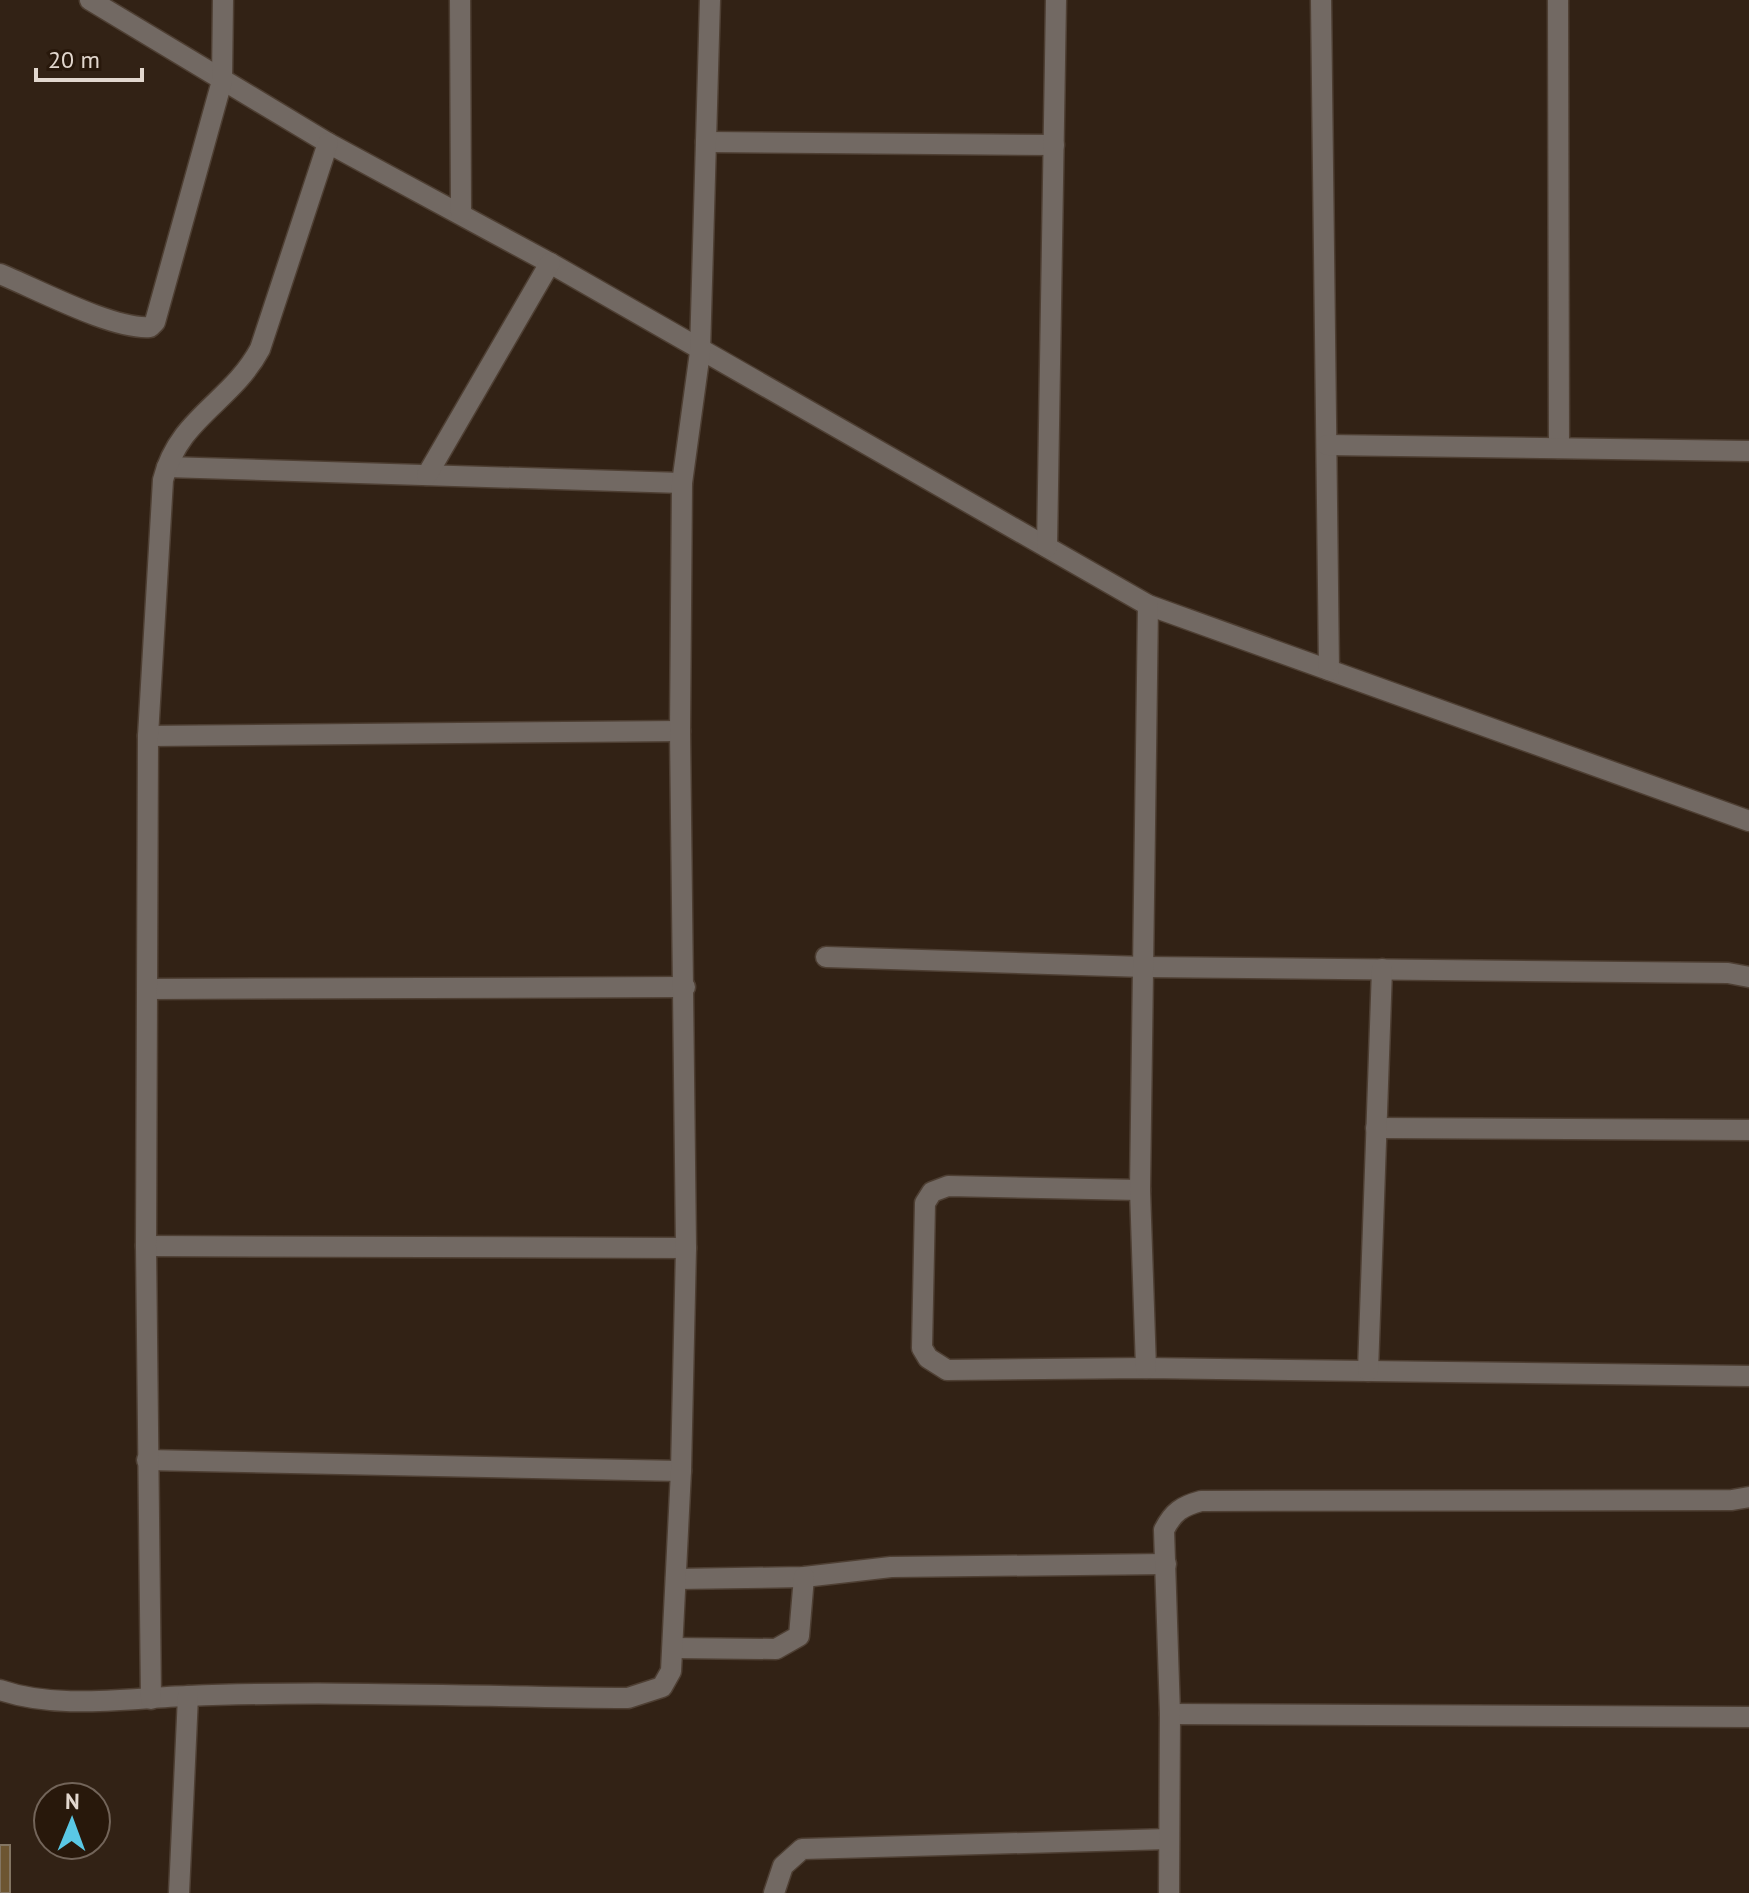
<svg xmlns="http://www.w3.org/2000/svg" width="1749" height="1893" font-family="'PT Sans',sans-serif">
<rect width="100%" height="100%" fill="#322215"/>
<rect fill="#6d5531" stroke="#837562" stroke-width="2" x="0" y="1845" width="10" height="48"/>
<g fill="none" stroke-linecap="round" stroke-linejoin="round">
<defs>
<g id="minor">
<path d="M 90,0 L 328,143 L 550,263 L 1148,605 L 1749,821"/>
<path d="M 460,0 L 461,213"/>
<path d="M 1321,0 L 1329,670"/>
<path d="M 1558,0 L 1559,448"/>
<path d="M 706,142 L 1054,145"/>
<path d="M 0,274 C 37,289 113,330 150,327 L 155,322 L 222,81 L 223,0"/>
<path d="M 1327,445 L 1749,451"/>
<path d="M 167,467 L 682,483"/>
<path d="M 427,475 L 550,263"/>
<path d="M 1047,547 L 1056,0"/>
<path d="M 148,736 L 680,731"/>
<path d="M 826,957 L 1145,967 L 1728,973 L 1749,977"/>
<path d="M 148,989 L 685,987"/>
<path d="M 1376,1128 L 1749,1130"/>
<path d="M 1140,1190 L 948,1186 L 932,1192 L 925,1203 L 922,1348 L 928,1358 L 947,1370 L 1146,1368 L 1749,1376"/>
<path d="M 146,1246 L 686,1248"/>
<path d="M 1146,1368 L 1140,1190 L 1148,605"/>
<path d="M 1368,1371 L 1382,969"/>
<path d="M 147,1460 L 681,1471"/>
<path d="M 676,1579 L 804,1577 L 891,1567 L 1166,1564"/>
<path d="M 673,1648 L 776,1649 L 799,1636 L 804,1577"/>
<path d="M 0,1690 C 58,1710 127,1698 188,1696 C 334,1690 482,1697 628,1698 L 662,1687 L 671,1671 L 681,1471 L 686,1248 L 680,731 L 682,483 L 700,352 L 710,0"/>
<path d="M 151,1699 L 146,1246 L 148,736 L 163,480 C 179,417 231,403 260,349 L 328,143"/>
<path d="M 1170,1714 L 1749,1717"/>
<path d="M 179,1893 L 188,1696"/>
<path d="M 774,1893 L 783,1866 L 802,1849 L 1169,1839"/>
<path d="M 1169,1893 L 1170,1714 L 1164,1530 C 1173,1512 1182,1506 1201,1501 L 1732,1500 L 1749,1497"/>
</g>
</defs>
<use href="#minor" stroke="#4e3f33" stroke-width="23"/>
<use href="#minor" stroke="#726963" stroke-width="20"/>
</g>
<g transform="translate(72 1821) rotate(1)"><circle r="38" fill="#28180b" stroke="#726459" stroke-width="2"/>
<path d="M0-6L14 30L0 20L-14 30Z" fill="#5ac8e5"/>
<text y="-12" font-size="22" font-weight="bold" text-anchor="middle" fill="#e2d7ce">N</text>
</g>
<path d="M36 68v12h106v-12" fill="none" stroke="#e2d7ce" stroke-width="4"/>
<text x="48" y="68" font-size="24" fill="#e2d7ce" stroke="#28180b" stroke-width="6" paint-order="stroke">20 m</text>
</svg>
